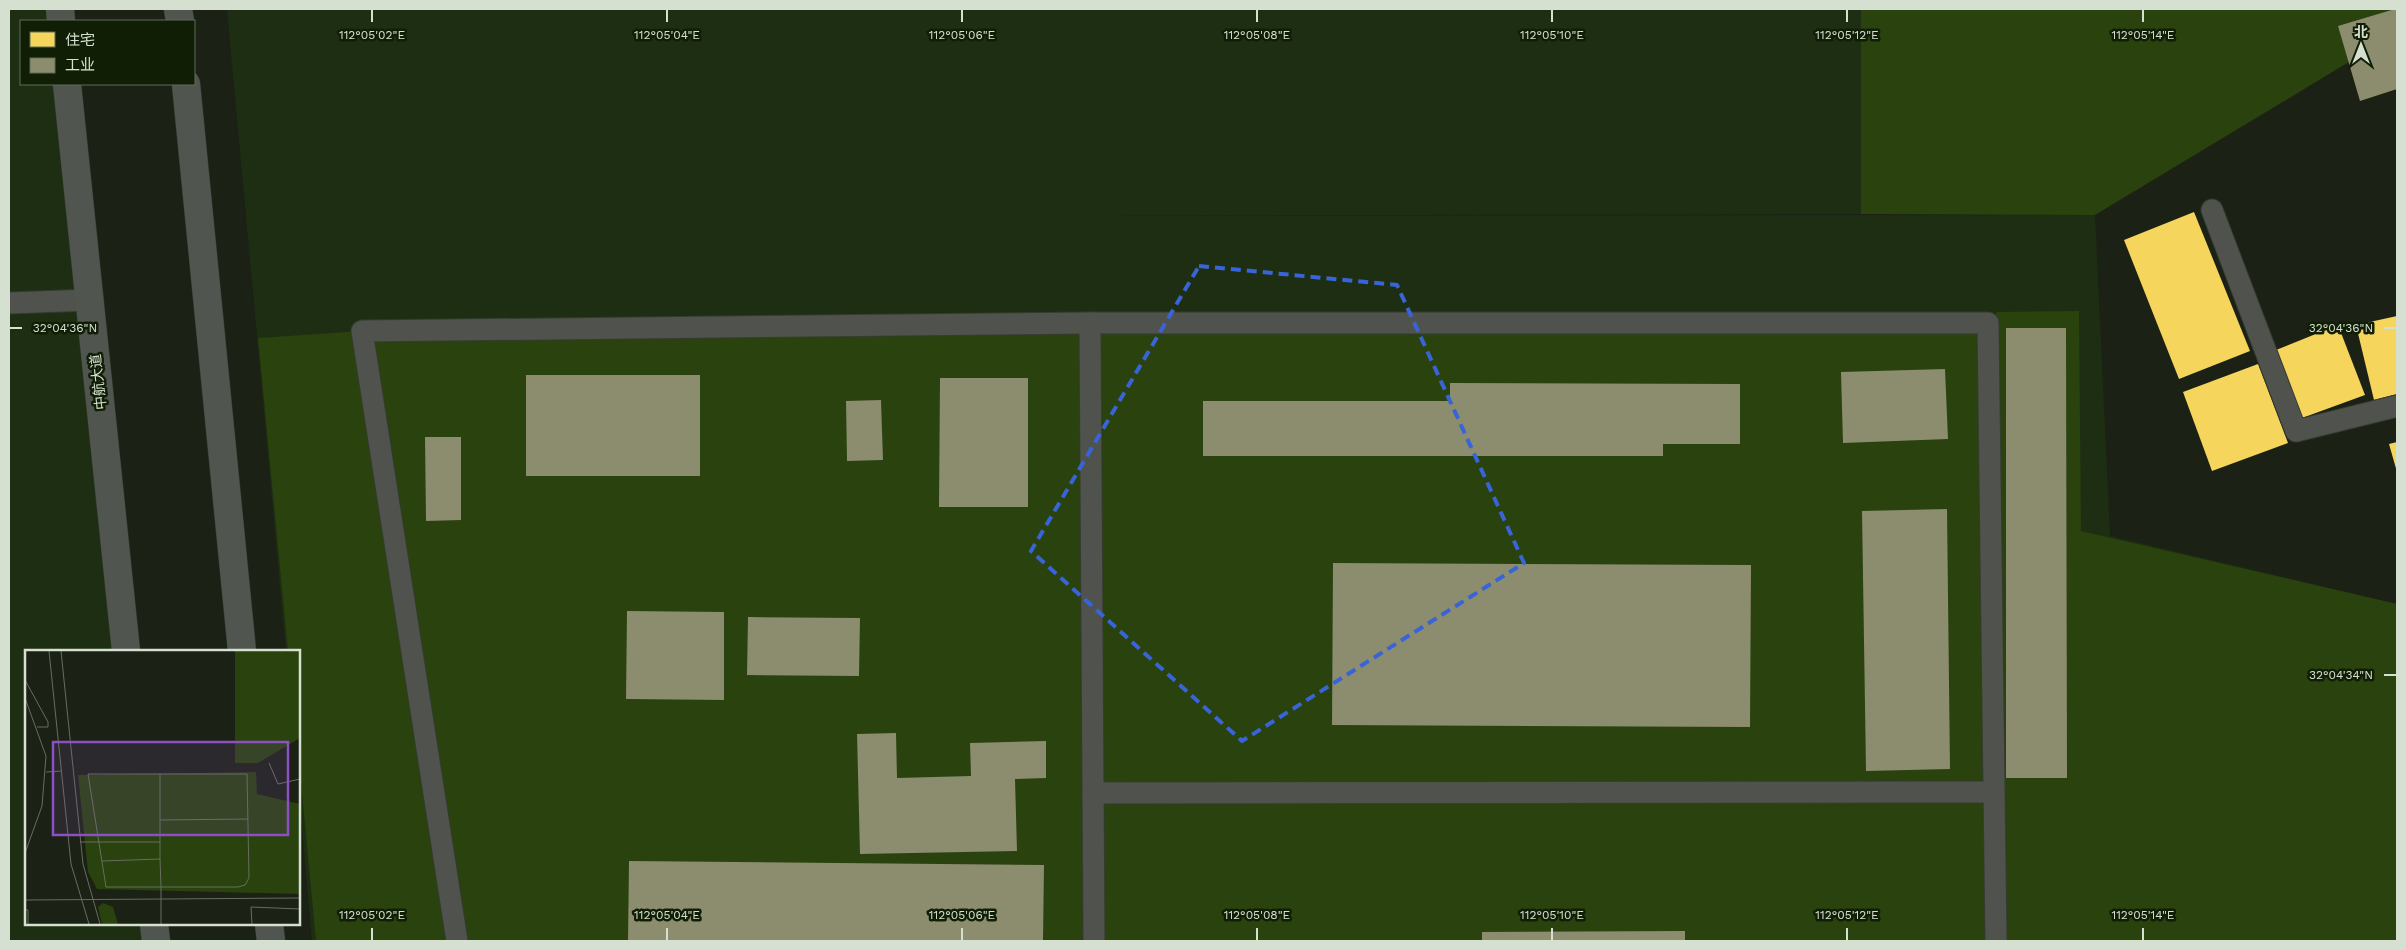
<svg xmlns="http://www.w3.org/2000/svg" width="2406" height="950" font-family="'Work Sans','Noto Sans SC',sans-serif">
<rect width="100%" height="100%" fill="#1b2215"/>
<g fill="#1e2e12">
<path d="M 9,9 L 60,9 L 61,21 L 21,21 L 21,84 L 68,84 L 126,651 L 26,651 L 26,924 L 154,924 L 156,941 L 9,941 Z"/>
<path d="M 227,9 L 1861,9 L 1861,214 L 984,216 L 2095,215 L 2110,536 L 2397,604 L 2397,941 L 312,941 L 299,792 L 299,651 L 286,651 Z"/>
</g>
<g fill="#29420e">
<path d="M 1861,9 L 2397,9 L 2397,33 L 2095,215 L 1861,214 Z"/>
<path d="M 2079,311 L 2081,531 L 2397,604 L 2397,941 L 316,941 L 299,761 L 299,651 L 288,651 L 258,338 L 362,331 L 1988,323 L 1997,312 Z"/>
</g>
<g fill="#f6d55c">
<path d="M 2194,212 L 2250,351 L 2179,379 L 2124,240 Z"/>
<path d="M 2397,316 L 2397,394 L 2374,400 L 2356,325 Z"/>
<path d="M 2338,325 L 2365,395 L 2302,418 L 2276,350 Z"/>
<path d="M 2258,364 L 2288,443 L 2212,471 L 2183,392 Z"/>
<path d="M 2397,442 L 2397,472 L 2389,444 Z"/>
</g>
<g fill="#8c8c6e">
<path d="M 2395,9 L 2397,9 L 2397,89 L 2360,101 L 2338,26 Z"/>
<path d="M 2006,328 L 2066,328 L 2067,778 L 2006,778 Z"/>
<path d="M 1945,369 L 1948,439 L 1843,443 L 1841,372 Z"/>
<rect x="526" y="375" width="174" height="101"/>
<path d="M 940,378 L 1028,378 L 1028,507 L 939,507 Z"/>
<path d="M 1450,383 L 1740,384 L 1740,444 L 1663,444 L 1663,456 L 1203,456 L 1203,401 L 1450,401 Z"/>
<path d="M 881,400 L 883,460 L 847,461 L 846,401 Z"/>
<path d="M 425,437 L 461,437 L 461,520 L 426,521 Z"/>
<path d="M 1947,509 L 1950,769 L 1866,771 L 1862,511 Z"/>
<path d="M 1333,563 L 1751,565 L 1750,727 L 1332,725 Z"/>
<path d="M 627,611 L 724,612 L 724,700 L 626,699 Z"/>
<path d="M 748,617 L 860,618 L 859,676 L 747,675 Z"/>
<path d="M 896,733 L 897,778 L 971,776 L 970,743 L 1046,741 L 1046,778 L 1015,779 L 1017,851 L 860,854 L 857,734 Z"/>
<path d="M 629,861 L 1044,865 L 1043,941 L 628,941 Z"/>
<path d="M 1685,931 L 1685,941 L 1482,941 L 1482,932 Z"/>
</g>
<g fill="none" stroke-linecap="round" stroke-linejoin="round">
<defs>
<g id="service">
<path d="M 2212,210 L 2296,431 L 2397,406"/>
<path d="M 9,303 L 90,300"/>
<path d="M 1090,323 L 1094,941"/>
<path d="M 1093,793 L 1994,792"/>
<path d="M 457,941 L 362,331 L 1090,323 L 1988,323 L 1996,941"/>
</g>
<g id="secondary">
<path d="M 60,9 L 61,21"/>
<path d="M 178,9 L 180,21"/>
<path d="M 67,84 L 126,651"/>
<path d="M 186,84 L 242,651"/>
<path d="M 154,924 L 156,941"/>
<path d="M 269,924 L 271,941"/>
</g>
</defs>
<use href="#service" stroke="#353c30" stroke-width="23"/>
<use href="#secondary" stroke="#353c30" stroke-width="29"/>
<use href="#service" stroke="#50534d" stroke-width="21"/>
<use href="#secondary" stroke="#51554f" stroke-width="28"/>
</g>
<path fill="none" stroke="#3964d7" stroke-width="4" stroke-dasharray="10 6" stroke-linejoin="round" d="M 1199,266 L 1397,285 L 1524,563 L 1242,741 L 1031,551 Z"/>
<path fill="none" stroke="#d6e0d0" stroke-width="2" d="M 372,10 L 372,22M 667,10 L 667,22M 962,10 L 962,22M 1257,10 L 1257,22M 1552,10 L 1552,22M 1847,10 L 1847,22M 2143,10 L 2143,22M 10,328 L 22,328M 2384,328 L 2396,328M 2384,675 L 2396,675M 372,928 L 372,940M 667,928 L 667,940M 962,928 L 962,940M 1257,928 L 1257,940M 1552,928 L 1552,940M 1847,928 L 1847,940M 2143,928 L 2143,940"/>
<g text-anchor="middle" stroke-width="5" stroke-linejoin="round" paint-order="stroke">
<g font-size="14" fill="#d6e0d0" stroke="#111e06">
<text transform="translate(98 382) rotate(-96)" y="5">中航大道</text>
</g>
</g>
<g transform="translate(25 650)">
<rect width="275" height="275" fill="#1b2215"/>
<path d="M 210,1 L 275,1 L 275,88 L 233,113 L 210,113 ZM 231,122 L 232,144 L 275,154 L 275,244 L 72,239 L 63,222 L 53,125 ZM 78,253 L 88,257 L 93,274 L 77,274 L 73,257 Z" fill="#29420e"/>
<path fill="none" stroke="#666e60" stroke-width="1" d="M 24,1 L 46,214 L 64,274M 36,1 L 58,214 L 75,274M 0,30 L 23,72 L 23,77 L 12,77M 0,48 L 21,106 L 17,156 L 0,203M 244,113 L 253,134 L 275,129M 21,122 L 37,121M 135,124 L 63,124 L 81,237 L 213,237 L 220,235 L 224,228 L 222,124 L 135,124 L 135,209 L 136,237 L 136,274M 135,170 L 223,169M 55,192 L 135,192M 77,211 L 135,209M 0,250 L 275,248M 0,260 L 3,260 L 3,274M 227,274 L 226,257 L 275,259"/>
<path fill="#8d50c2" fill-opacity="0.15" stroke="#8d50c2" stroke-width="2.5" d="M 28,92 L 263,92 L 263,185 L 28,185 Z"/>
<rect width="275" height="275" fill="none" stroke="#d6e0d0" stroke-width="2.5"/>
</g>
<g font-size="12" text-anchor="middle" fill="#d6e0d0" stroke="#111e06" stroke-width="5" stroke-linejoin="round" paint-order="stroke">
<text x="372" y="39">112°05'02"E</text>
<text x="667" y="39">112°05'04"E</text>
<text x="962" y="39">112°05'06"E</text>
<text x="1257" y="39">112°05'08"E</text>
<text x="1552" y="39">112°05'10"E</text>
<text x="1847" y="39">112°05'12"E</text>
<text x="2143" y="39">112°05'14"E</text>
<text x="65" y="332">32°04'36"N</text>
<text x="2341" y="332">32°04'36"N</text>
<text x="2341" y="679">32°04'34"N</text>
<text x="372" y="919">112°05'02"E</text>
<text x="667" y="919">112°05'04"E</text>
<text x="962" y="919">112°05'06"E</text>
<text x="1257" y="919">112°05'08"E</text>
<text x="1552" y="919">112°05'10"E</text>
<text x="1847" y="919">112°05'12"E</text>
<text x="2143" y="919">112°05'14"E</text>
</g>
<rect width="2406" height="950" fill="none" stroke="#d6e0d0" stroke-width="20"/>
<rect x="20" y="20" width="175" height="65" fill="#111e06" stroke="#606c57"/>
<rect x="30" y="32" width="25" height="15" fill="#f6d55c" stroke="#606c57"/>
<text x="65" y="45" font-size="15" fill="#d6e0d0">住宅</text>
<rect x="30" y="58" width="25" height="15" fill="#8c8c6e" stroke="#606c57"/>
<text x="65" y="70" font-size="15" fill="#d6e0d0">工业</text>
<g transform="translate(2361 45)" stroke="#111e06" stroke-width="4" paint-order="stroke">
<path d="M0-4L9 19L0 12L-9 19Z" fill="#d6e0d0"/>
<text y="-8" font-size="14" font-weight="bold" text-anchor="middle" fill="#d6e0d0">北</text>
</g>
</svg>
